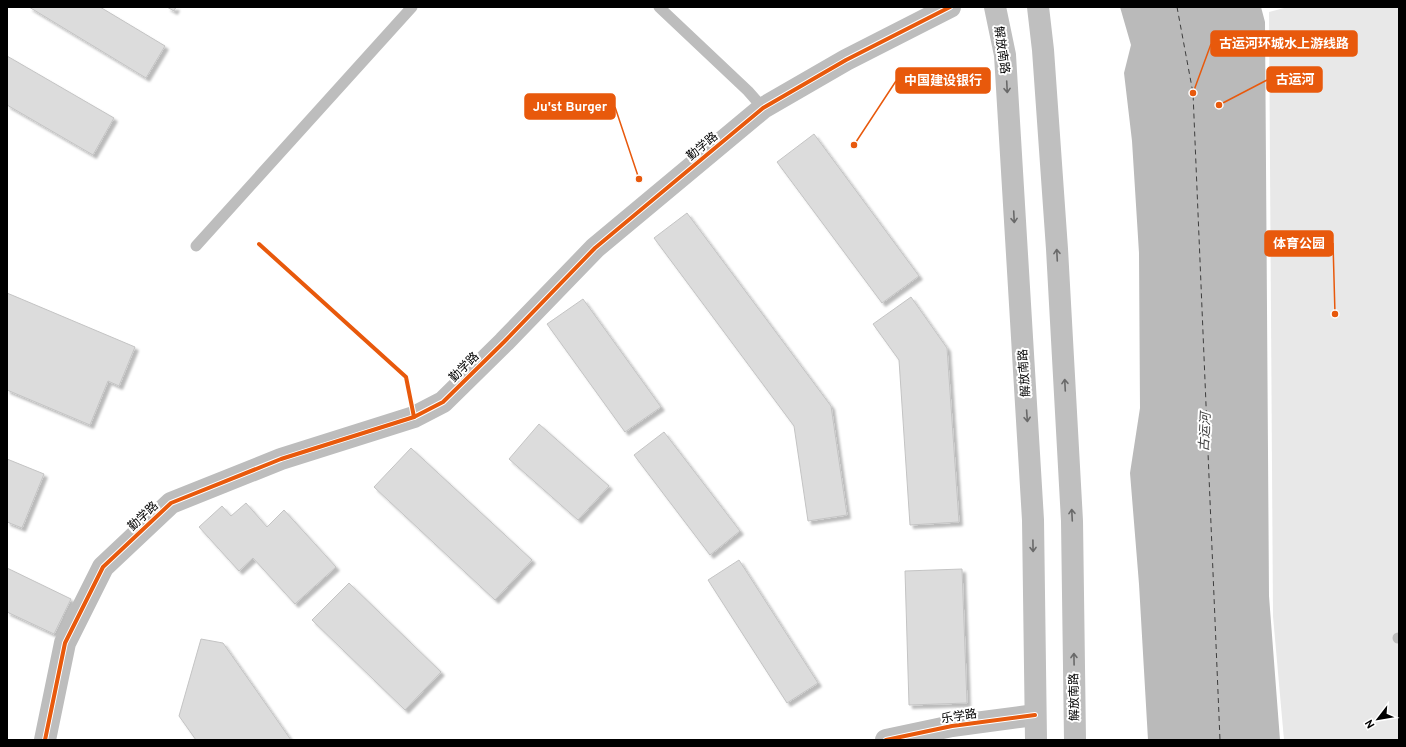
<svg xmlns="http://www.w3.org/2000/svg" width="1406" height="747" font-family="Overpass,'Noto Sans SC',sans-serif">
<defs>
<filter id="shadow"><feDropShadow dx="3.5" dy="3.5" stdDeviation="1" flood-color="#0004"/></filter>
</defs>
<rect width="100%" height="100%" fill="#fff"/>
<path fill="#e8e8e8" d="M 1288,7 L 1399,7 L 1399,740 L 1284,740 L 1273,616 L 1269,12 Z"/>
<path fill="#bababa" d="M 1120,7 L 1261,7 L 1265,22 L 1269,596 L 1280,740 L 1148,740 L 1139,584 L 1130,473 L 1140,408 L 1139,253 L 1132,141 L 1124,73 L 1131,45 Z"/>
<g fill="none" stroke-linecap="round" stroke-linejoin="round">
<path stroke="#3e3e3e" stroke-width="1" stroke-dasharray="5 4" stroke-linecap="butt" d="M 1177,7 L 1193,93 L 1220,740"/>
</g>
<g fill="#dcdcdc" stroke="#c4c4c4" filter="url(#shadow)">
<path d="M 29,7 L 100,7 L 165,46 L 146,78 Z"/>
<path d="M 167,7 L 176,7 L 174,11 Z"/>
<path d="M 7,56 L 114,118 L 93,155 L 7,105 Z"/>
<path d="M 814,134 L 919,276 L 882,303 L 777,162 Z"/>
<path d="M 687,213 L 831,406 L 847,515 L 808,521 L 794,426 L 654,238 Z"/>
<path d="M 7,293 L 135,347 L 119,386 L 108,381 L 90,425 L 7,390 Z"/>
<path d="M 911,297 L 947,348 L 959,522 L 910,525 L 899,360 L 873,324 Z"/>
<path d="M 583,299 L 661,407 L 625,432 L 547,324 Z"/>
<path d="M 539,424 L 609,486 L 578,520 L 509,459 Z"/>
<path d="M 664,432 L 740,531 L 710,555 L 634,455 Z"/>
<path d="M 411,448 L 532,560 L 495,600 L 374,487 Z"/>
<path d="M 7,459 L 44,474 L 22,528 L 7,522 Z"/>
<path d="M 246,503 L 267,527 L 284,510 L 336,567 L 295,604 L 253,558 L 239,571 L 199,527 L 222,506 L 231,516 Z"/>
<path d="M 739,560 L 818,683 L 787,703 L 708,580 Z"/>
<path d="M 7,568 L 71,599 L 54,634 L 7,612 Z"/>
<path d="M 962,569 L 967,703 L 909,705 L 905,571 Z"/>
<path d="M 349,583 L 441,672 L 405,710 L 312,620 Z"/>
<path d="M 201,639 L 223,643 L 291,740 L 196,740 L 179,716 Z"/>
</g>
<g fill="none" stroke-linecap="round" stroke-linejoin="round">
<g stroke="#bdbdbd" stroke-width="11">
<path d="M 659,7 L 748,91 L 763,108"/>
<path d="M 196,246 L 412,7"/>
<path d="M 1398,638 L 1399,638"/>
</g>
<g stroke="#bdbdbd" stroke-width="22">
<path d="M 45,740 L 65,643 L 103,567 L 171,503 L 281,459 L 414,417 L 443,402 L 504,342 L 595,248 L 763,108 L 846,60 L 950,7"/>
<path d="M 886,740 L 952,726 L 1035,715"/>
</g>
<g stroke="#bfbfbf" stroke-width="22">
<path d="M 995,7 L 1005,55 L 1033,520 L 1036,740"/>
<path d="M 1038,7 L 1043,50 L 1057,249 L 1072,521 L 1075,740"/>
</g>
<defs>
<g id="cycleway">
<path d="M 259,244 L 406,377 L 414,417"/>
<path d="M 45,740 L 65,643 L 103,567 L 171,503 L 281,459 L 414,417 L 443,402 L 504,342 L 595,248 L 763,108 L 846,60 L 950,7"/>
<path d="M 886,740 L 952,726 L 1035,715"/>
</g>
</defs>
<use href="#cycleway" stroke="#fff" stroke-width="6"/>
<use href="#cycleway" stroke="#e8590c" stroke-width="4"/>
</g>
<defs><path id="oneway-shaft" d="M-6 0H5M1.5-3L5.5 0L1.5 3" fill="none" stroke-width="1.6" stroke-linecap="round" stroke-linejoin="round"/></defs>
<g stroke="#696969">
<use href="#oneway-shaft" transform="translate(1007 87) rotate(87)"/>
<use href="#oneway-shaft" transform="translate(1014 217) rotate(87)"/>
<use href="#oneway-shaft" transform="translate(1057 255) rotate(-93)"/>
<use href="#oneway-shaft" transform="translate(1065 385) rotate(-93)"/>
<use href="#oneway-shaft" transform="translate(1027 416) rotate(86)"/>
<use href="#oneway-shaft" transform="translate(1072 515) rotate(-93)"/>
<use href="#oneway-shaft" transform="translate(1033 546) rotate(89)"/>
<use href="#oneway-shaft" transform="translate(1074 659) rotate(-91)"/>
</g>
<g text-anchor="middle" stroke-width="4" stroke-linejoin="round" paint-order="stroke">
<g font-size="12" fill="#000" stroke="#fff">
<text transform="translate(1002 50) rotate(82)" y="4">解放南路</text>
<text transform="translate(702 146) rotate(-40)" y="4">勤学路</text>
<text transform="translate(464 367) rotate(-45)" y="4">勤学路</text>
<text transform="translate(1024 373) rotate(-94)" y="4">解放南路</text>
<text transform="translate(143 516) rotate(-43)" y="4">勤学路</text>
<text transform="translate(1074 697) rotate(-91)" y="4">解放南路</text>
<text transform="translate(959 716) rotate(-9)" y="4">乐学路</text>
</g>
<g font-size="13" font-style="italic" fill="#3e3e3e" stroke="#fff">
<text transform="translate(1204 432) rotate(-87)" y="5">古运河</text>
</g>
</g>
<path fill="none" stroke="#e8590c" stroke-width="1.5" d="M1193 93L1211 44M1219 105L1267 80M854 145L896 81M639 179L615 107M1335 314L1333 243"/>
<g fill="#e8590c" stroke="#fff" stroke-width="1.5">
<circle cx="1193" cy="93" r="4"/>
<circle cx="1219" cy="105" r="4"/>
<circle cx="854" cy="145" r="4"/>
<circle cx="639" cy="179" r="4"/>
<circle cx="1335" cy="314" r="4"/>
</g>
<g fill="#e8590c" stroke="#e8590c" stroke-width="1.5">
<rect x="1211" y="31" width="146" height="25" rx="4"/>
<rect x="1267" y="67" width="55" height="25" rx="4"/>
<rect x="896" y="68" width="94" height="25" rx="4"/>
<rect x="525" y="94" width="90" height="25" rx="4"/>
<rect x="1265" y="231" width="68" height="25" rx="4"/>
</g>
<g font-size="13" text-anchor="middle" font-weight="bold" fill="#fff">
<text x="1284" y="48">古运河环城水上游线路</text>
<text x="1295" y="84">古运河</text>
<text x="943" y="85">中国建设银行</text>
<text x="570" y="111">Ju'st Burger</text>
<text x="1299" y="248">体育公园</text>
</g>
<rect width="1406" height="747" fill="none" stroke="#000000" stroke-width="16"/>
<g transform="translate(1378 719) rotate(239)" stroke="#ffffff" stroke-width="3" paint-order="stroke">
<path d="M0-3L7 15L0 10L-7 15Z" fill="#000000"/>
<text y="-6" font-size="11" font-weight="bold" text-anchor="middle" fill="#000000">N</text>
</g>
</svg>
